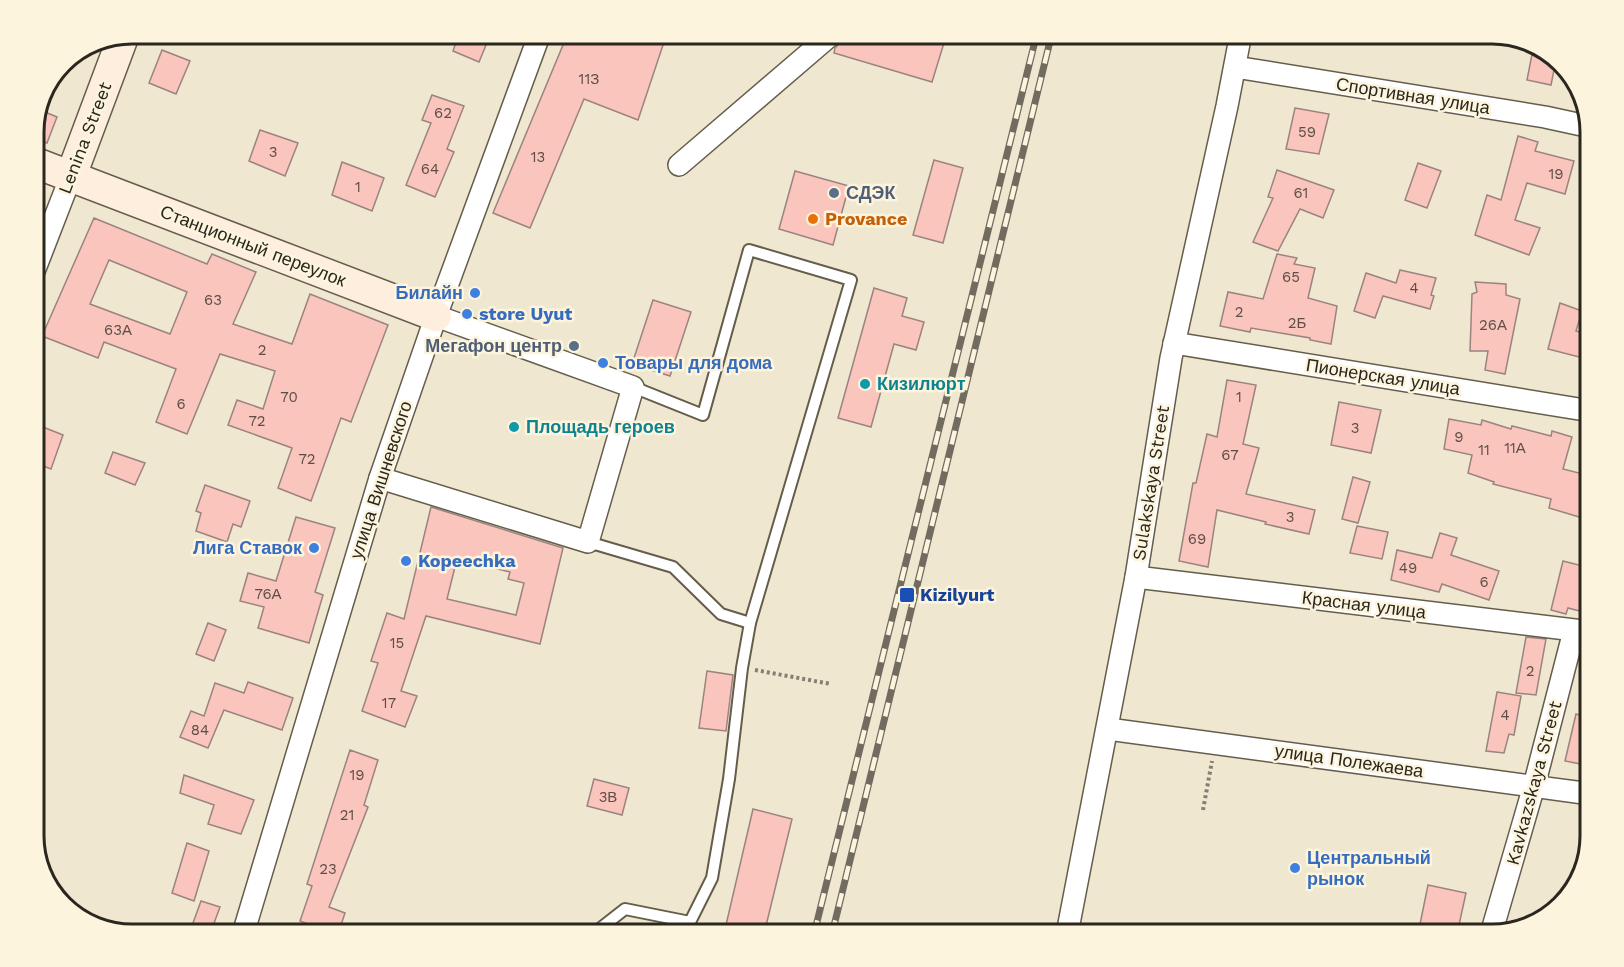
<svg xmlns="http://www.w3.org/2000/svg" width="1624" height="967" font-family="'Work Sans',sans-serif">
<rect width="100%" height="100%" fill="#f0e7d1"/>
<g fill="#fac5bd" stroke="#9b837f" stroke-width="1.5" fill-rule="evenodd">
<path d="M 459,33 L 491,33 L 479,62 L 453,51 Z"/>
<path d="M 568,33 L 667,33 L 638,120 L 584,99 L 530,228 L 493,213 Z"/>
<path d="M 845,33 L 947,33 L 932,82 L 834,53 L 835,48 L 845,38 Z"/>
<path d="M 1534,44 L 1542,46 L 1556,60 L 1551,85 L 1527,80 Z"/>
<path d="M 162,50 L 190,61 L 176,94 L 149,83 Z"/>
<path d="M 432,95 L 464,106 L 447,149 L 454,152 L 435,197 L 406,185 L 431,123 L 422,120 Z"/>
<path d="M 1295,108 L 1329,114 L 1319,154 L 1286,149 Z"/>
<path d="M 40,110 L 57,117 L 47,143 L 33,138 L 33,125 Z"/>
<path d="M 260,130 L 298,143 L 285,176 L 249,161 Z"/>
<path d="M 1518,136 L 1538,142 L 1535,151 L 1574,161 L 1565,194 L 1527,183 L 1515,220 L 1540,228 L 1529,255 L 1475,235 L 1487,195 L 1501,200 Z"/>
<path d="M 934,160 L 963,168 L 943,243 L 913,235 Z"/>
<path d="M 342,162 L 384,178 L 372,211 L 332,195 Z"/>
<path d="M 1418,163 L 1441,171 L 1427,208 L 1405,200 Z"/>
<path d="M 1277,170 L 1334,190 L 1323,218 L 1300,209 L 1278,251 L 1253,242 L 1273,198 L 1268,197 Z"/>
<path d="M 795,171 L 849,186 L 833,245 L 779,229 Z"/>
<path d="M 94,218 L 207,264 L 212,254 L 256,272 L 233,324 L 292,344 L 310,294 L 388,325 L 351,422 L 341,418 L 311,501 L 278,488 L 292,448 L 228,425 L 237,400 L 263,409 L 275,371 L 220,354 L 187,434 L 156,422 L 176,369 L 104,342 L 98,358 L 42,336 ZM 109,260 L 187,292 L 170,334 L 90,304 Z"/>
<path d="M 1277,254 L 1297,258 L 1294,264 L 1315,268 L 1308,298 L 1337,306 L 1331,344 L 1310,340 L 1310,338 L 1251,328 L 1250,332 L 1220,326 L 1228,292 L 1263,299 Z"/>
<path d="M 1400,270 L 1436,278 L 1431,295 L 1434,296 L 1430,309 L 1383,296 L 1375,318 L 1354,311 L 1366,273 L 1396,283 Z"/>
<path d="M 1475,282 L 1506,284 L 1506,295 L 1520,299 L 1505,374 L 1485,370 L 1488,351 L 1470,351 L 1472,294 L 1477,292 Z"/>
<path d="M 874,288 L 907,298 L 902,316 L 924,322 L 916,350 L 894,344 L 871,427 L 838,418 Z"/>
<path d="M 653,300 L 691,312 L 670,376 L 632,364 Z"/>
<path d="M 1560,303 L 1582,311 L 1576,331 L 1591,335 L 1591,360 L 1548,349 Z"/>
<path d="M 1227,380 L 1256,385 L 1243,444 L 1259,448 L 1246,494 L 1315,510 L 1309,534 L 1265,524 L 1266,522 L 1217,510 L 1208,567 L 1179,561 L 1193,483 L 1196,483 L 1207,434 L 1217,437 Z"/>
<path d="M 1339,402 L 1381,410 L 1371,453 L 1331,445 Z"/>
<path d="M 1449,419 L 1481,425 L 1482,420 L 1511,429 L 1512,426 L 1551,436 L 1552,431 L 1572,437 L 1563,469 L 1591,476 L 1591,502 L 1586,519 L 1549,508 L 1551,499 L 1493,484 L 1494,482 L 1468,473 L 1472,455 L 1444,449 Z"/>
<path d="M 33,423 L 63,435 L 51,469 L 33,462 Z"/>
<path d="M 113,452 L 145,463 L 135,485 L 105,473 Z"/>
<path d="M 1353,477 L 1370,482 L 1358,523 L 1342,519 Z"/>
<path d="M 205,485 L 250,501 L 241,527 L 233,524 L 227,542 L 196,531 L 201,513 L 196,511 Z"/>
<path d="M 431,507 L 563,548 L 540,644 L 426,616 L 401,691 L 417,696 L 405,727 L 362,711 L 378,663 L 371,661 L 387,613 L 404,619 ZM 457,559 L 510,572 L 508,579 L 524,583 L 516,615 L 447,599 Z"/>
<path d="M 296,517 L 335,528 L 315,592 L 323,595 L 309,643 L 258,628 L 264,607 L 240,601 L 248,573 L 276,581 Z"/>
<path d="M 1357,526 L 1388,532 L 1382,559 L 1350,553 Z"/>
<path d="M 1440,533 L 1457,538 L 1451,555 L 1499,571 L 1489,600 L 1442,584 L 1439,592 L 1391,580 L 1397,550 L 1432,558 Z"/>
<path d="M 1563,561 L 1591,568 L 1591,614 L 1568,608 L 1566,614 L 1551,610 Z"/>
<path d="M 208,623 L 226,630 L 214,661 L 196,654 Z"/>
<path d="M 1526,637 L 1546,639 L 1536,695 L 1516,693 Z"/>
<path d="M 707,671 L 733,675 L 726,731 L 699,728 Z"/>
<path d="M 248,682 L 293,698 L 282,730 L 224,710 L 208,748 L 180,737 L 191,711 L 204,716 L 215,683 L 244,693 Z"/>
<path d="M 1497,692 L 1521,696 L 1514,735 L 1509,734 L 1504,753 L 1486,751 Z"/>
<path d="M 1576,714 L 1591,718 L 1591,766 L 1565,761 Z"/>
<path d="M 350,750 L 378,760 L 364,805 L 368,807 L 329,907 L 345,913 L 338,934 L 335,934 L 300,921 L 312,886 L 307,884 Z"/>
<path d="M 184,775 L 254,800 L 241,834 L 208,824 L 214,805 L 180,793 Z"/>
<path d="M 594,779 L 629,788 L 622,815 L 587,806 Z"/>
<path d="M 753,809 L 792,819 L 764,934 L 726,925 Z"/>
<path d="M 187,843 L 209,851 L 194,901 L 172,893 Z"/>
<path d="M 1428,885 L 1466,893 L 1457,934 L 1418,934 Z"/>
<path d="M 201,901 L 220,907 L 210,934 L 189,934 Z"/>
</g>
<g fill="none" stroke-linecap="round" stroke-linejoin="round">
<defs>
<g id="lane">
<path d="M 588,542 L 673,567 L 721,614 L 750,623 L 851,280 L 749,250 L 703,415 L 633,387"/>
<path d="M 690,922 L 712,878 L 729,779 L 742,668 L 750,623"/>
<path d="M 502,930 L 517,934"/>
<path d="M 593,934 L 625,909 L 690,922 L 687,934"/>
</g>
<g id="street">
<path d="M 1235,67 L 1545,117 L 1591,127"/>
<path d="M 679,165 L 833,33"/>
<path d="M 33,274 L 71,176"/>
<path d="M 1174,343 L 1591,411"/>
<path d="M 380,478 L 588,542 L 633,387 L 436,316"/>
<path d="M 1136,577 L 1591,632"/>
<path d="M 1108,729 L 1591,794"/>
<path d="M 243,934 L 380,478 L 436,316 L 540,33"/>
<path d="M 1067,934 L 1136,577 L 1171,358 L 1227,106 L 1241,33"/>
<path d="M 1491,934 L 1534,786 L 1574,631"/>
</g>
<g id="secondary">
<path d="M 33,162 L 436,316"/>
<path d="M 71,176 L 123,37"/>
</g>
</defs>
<use href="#lane" stroke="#655d4b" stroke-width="14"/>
<use href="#street" stroke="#655d4b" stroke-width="24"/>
<use href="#secondary" stroke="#655d4b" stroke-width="33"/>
<g stroke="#857f71" stroke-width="4" stroke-dasharray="3 3" stroke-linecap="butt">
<path d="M 755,670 L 831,684"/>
<path d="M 1203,810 L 1212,761"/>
</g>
<use href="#lane" stroke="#fff" stroke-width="10"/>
<use href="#street" stroke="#fff" stroke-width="21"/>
<use href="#secondary" stroke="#feeede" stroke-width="30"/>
<defs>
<g id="rail">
<path d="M 814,934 L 1037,33"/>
<path d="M 832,934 L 1052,33"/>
</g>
</defs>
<use href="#rail" stroke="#716c5f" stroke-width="7"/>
<use href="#rail" stroke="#fdf4de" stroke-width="4.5" stroke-dasharray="14" stroke-linecap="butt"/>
</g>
<g fill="#5c6f8a" stroke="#fdf4de" stroke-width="2">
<circle cx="834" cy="193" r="6"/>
<circle cx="574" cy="346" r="6"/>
</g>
<circle fill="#e8710a" stroke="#fdf4de" stroke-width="2" cx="813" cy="219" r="6"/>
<g fill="#3f7fe0" stroke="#fdf4de" stroke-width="2">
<circle cx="475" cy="293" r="6"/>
<circle cx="467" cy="314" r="6"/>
<circle cx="603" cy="363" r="6"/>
<circle cx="314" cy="548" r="6"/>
<circle cx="406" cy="561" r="6"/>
<circle cx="1295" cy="868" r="6"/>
</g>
<g fill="#0f9aa8" stroke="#fdf4de" stroke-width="2">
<circle cx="865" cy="384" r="6"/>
<circle cx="514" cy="427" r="6"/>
</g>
<rect fill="#1a4fb4" stroke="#fdf4de" stroke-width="2" x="899" y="587" width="16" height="16" rx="3"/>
<g text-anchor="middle" stroke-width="5" stroke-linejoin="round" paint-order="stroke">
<g font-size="15" fill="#5e4e46">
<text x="589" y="84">11З</text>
<text x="443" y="118">62</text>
<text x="1307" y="137">59</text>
<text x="273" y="157">3</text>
<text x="538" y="162">13</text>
<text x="430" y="174">64</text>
<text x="1556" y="179">19</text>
<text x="358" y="192">1</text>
<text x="1301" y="198">61</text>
<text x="1291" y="282">65</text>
<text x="1414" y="293">4</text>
<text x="213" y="305">63</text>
<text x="1239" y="317">2</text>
<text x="1297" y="328">2Б</text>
<text x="1493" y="330">26А</text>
<text x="118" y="335">63А</text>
<text x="262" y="355">2</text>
<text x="289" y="402">70</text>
<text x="1239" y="402">1</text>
<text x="181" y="409">6</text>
<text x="257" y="426">72</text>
<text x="1355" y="433">3</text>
<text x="1459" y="442">9</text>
<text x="1515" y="453">11А</text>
<text x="1484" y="455">11</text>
<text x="1230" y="460">67</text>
<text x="307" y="464">72</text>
<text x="1290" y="522">3</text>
<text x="1197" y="544">69</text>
<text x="1408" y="573">49</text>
<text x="1484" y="587">6</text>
<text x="268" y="599">76А</text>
<text x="397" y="648">15</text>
<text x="1530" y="676">2</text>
<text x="389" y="708">17</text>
<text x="1505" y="720">4</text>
<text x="200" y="735">84</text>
<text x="357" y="780">19</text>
<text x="608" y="802">3В</text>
<text x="347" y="820">21</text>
<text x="328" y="874">23</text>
</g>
<g font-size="18" fill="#2a271f" stroke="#fdf4de">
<text transform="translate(1413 96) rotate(9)" y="6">Спортивная улица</text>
<text transform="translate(85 138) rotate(-69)" y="6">Lenina Street</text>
<text transform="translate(253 246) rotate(21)" y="6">Станционный переулок</text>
<text transform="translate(1383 377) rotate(9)" y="6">Пионерская улица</text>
<text transform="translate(381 480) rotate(-72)" y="6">улица Вишневского</text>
<text transform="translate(1151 483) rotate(-81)" y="6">Sulakskaya Street</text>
<text transform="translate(1364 605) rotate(7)" y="6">Красная улица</text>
<text transform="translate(1349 761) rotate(8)" y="6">улица Полежаева</text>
<text transform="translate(1534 783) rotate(-75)" y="6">Kavkazskaya Street</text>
</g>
<g font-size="18" font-weight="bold" fill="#4e5e75" stroke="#fdf4de" text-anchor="start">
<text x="846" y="199">СДЭК</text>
<text x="562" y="352" text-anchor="end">Мегафон центр</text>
</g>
<g font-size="18" font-weight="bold" fill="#c56008" stroke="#fdf4de" text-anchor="start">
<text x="825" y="225">Provance</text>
</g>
<g font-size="18" font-weight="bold" fill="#366cbe" stroke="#fdf4de" text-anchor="start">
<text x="463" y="299" text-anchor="end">Билайн</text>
<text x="479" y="320">store Uyut</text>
<text x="615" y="369">Товары для дома</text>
<text x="302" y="554" text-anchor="end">Лига Ставок</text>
<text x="418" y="567">Kopeechka</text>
<text x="1307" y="864">Центральный<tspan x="1307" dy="21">рынок</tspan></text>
</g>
<g font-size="18" font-weight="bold" fill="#0d838f" stroke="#fdf4de" text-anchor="start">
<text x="877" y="390">Кизилюрт</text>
<text x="526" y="433">Площадь героев</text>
</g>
<g font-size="18" font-weight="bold" fill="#164399" stroke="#fdf4de" text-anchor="start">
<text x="920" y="601">Kizilyurt</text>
</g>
</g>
<path d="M0 0H1624V967H0ZM132 44H1492A88 88 0 0 1 1580 132V836A88 88 0 0 1 1492 924H132A88 88 0 0 1 44 836V132A88 88 0 0 1 132 44Z" fill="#fdf4de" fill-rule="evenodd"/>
<path fill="none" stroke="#2a271f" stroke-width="3" d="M132 44H1492A88 88 0 0 1 1580 132V836A88 88 0 0 1 1492 924H132A88 88 0 0 1 44 836V132A88 88 0 0 1 132 44Z"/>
</svg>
